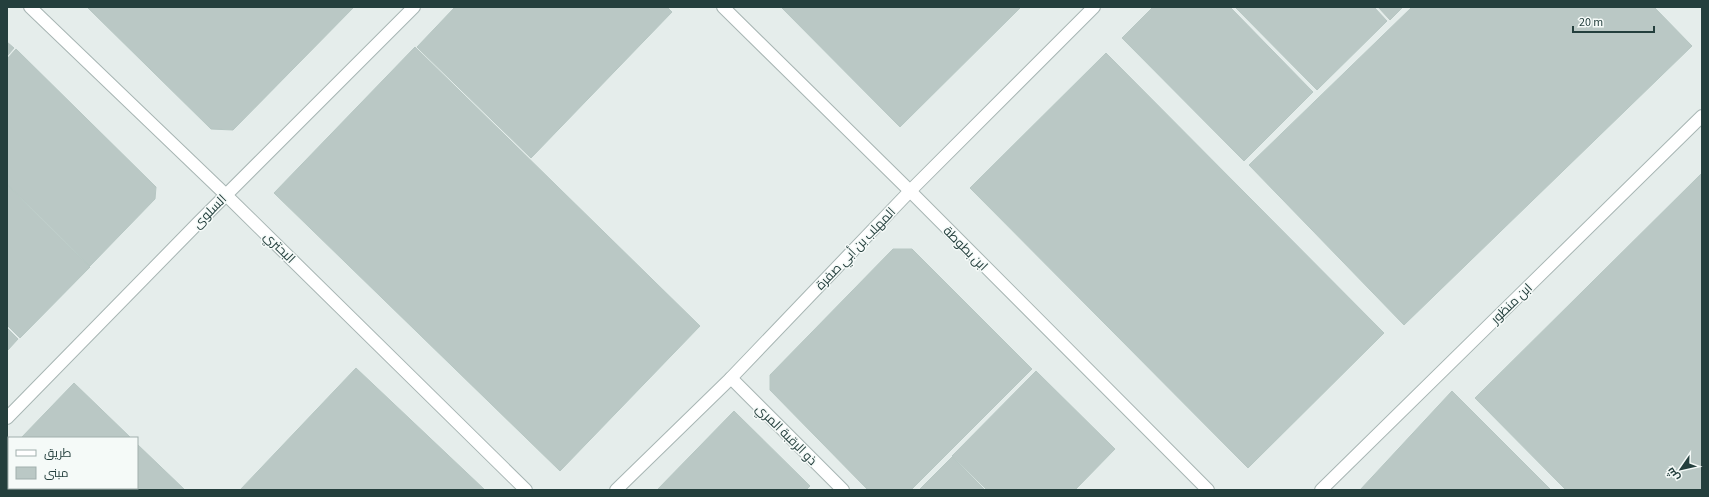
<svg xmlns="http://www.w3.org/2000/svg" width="1709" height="497" font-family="'Source Sans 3',Cairo,sans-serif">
<rect width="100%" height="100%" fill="#e5edeb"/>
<g fill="#bac8c5" stroke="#b7c7c3">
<path d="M 87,7 L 354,7 L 233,130 L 211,129 Z"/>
<path d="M 455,7 L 667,7 L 672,12 L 531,158 L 417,47 Z"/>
<path d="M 781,7 L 1021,7 L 900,127 Z"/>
<path d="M 1153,7 L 1230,7 L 1313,92 L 1244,161 L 1122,38 Z"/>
<path d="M 1235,7 L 1374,7 L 1387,21 L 1317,90 Z"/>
<path d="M 1378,7 L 1403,7 L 1390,20 Z"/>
<path d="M 1412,7 L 1654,7 L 1692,46 L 1404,325 L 1249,165 Z"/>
<path d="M 7,42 L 14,48 L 7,56 Z"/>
<path d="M 415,47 L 700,326 L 560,471 L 274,193 Z"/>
<path d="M 16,49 L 156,187 L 155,199 L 90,266 L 7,184 L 7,59 Z"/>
<path d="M 1106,53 L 1384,333 L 1248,468 L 970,188 Z"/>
<path d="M 1702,173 L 1702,490 L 1566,490 L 1475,398 Z"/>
<path d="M 7,185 L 90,267 L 20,338 L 7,325 Z"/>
<path d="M 893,249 L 912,249 L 1032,369 L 911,490 L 868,490 L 770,390 L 770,375 Z"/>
<path d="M 7,328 L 18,339 L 7,351 Z"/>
<path d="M 356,368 L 485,490 L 240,490 Z"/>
<path d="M 1036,371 L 1115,449 L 1075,490 L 987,490 L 952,456 Z"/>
<path d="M 74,383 L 131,438 L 21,438 Z"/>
<path d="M 1452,391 L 1551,490 L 1360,490 Z"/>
<path d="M 734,411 L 810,486 L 806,490 L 657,490 Z"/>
<path d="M 137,444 L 185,490 L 44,490 L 42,488 L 137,488 Z"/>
<path d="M 952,457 L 985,490 L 919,490 Z"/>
<path d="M 9,464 L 9,488 L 40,488 L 42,490 L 7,490 L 7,466 Z"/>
</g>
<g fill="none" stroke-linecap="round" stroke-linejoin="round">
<defs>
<g id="street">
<path d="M 30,7 L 226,195 L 526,490"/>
<path d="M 723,7 L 910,191 L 1208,490"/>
<path d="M 731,378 L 843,490"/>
<path d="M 7,418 L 197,224 L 414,7"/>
<path d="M 616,490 L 731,378 L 910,191 L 1094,7"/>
<path d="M 1321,490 L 1702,116"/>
</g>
</defs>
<use href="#street" stroke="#a7b5b3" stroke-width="14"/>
<use href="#street" stroke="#fff" stroke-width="12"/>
</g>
<g text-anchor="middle" stroke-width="3" stroke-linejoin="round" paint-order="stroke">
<g font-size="13" fill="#243f3d" stroke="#f5faf8">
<text transform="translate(209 211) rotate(-45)" y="5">السلوى</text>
<text transform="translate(280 247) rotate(45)" y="5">البحتري</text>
<text transform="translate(855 248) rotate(-46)" y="5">المهلب بن أبي صفرة</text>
<text transform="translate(966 248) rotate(45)" y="5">ابن بطوطة</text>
<text transform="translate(1511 303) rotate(-44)" y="5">ابن منظور</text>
<text transform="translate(787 434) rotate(45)" y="5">ذو الرقبة المري</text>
</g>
</g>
<rect width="1709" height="497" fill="none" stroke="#243f3d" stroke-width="16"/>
<rect x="8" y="437" width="130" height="52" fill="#f5faf8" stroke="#a1afad"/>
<rect x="16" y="450" width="20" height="6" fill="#ffffff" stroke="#a1afad"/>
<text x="44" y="457" font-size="12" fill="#243f3d">طريق</text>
<rect x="16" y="467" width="20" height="12" fill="#bac8c5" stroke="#a1afad"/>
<text x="44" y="477" font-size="12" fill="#243f3d">مبنى</text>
<g transform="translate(1681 469) rotate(236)" stroke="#f5faf8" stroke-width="3" paint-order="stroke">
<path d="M0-3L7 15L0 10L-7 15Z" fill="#243f3d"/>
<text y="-6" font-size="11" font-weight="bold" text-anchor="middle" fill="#243f3d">ش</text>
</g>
<path d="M1573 26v6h81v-6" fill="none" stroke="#243f3d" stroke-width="2"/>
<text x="1579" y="26" font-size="12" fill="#243f3d" stroke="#f5faf8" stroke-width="3" paint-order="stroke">20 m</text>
</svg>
